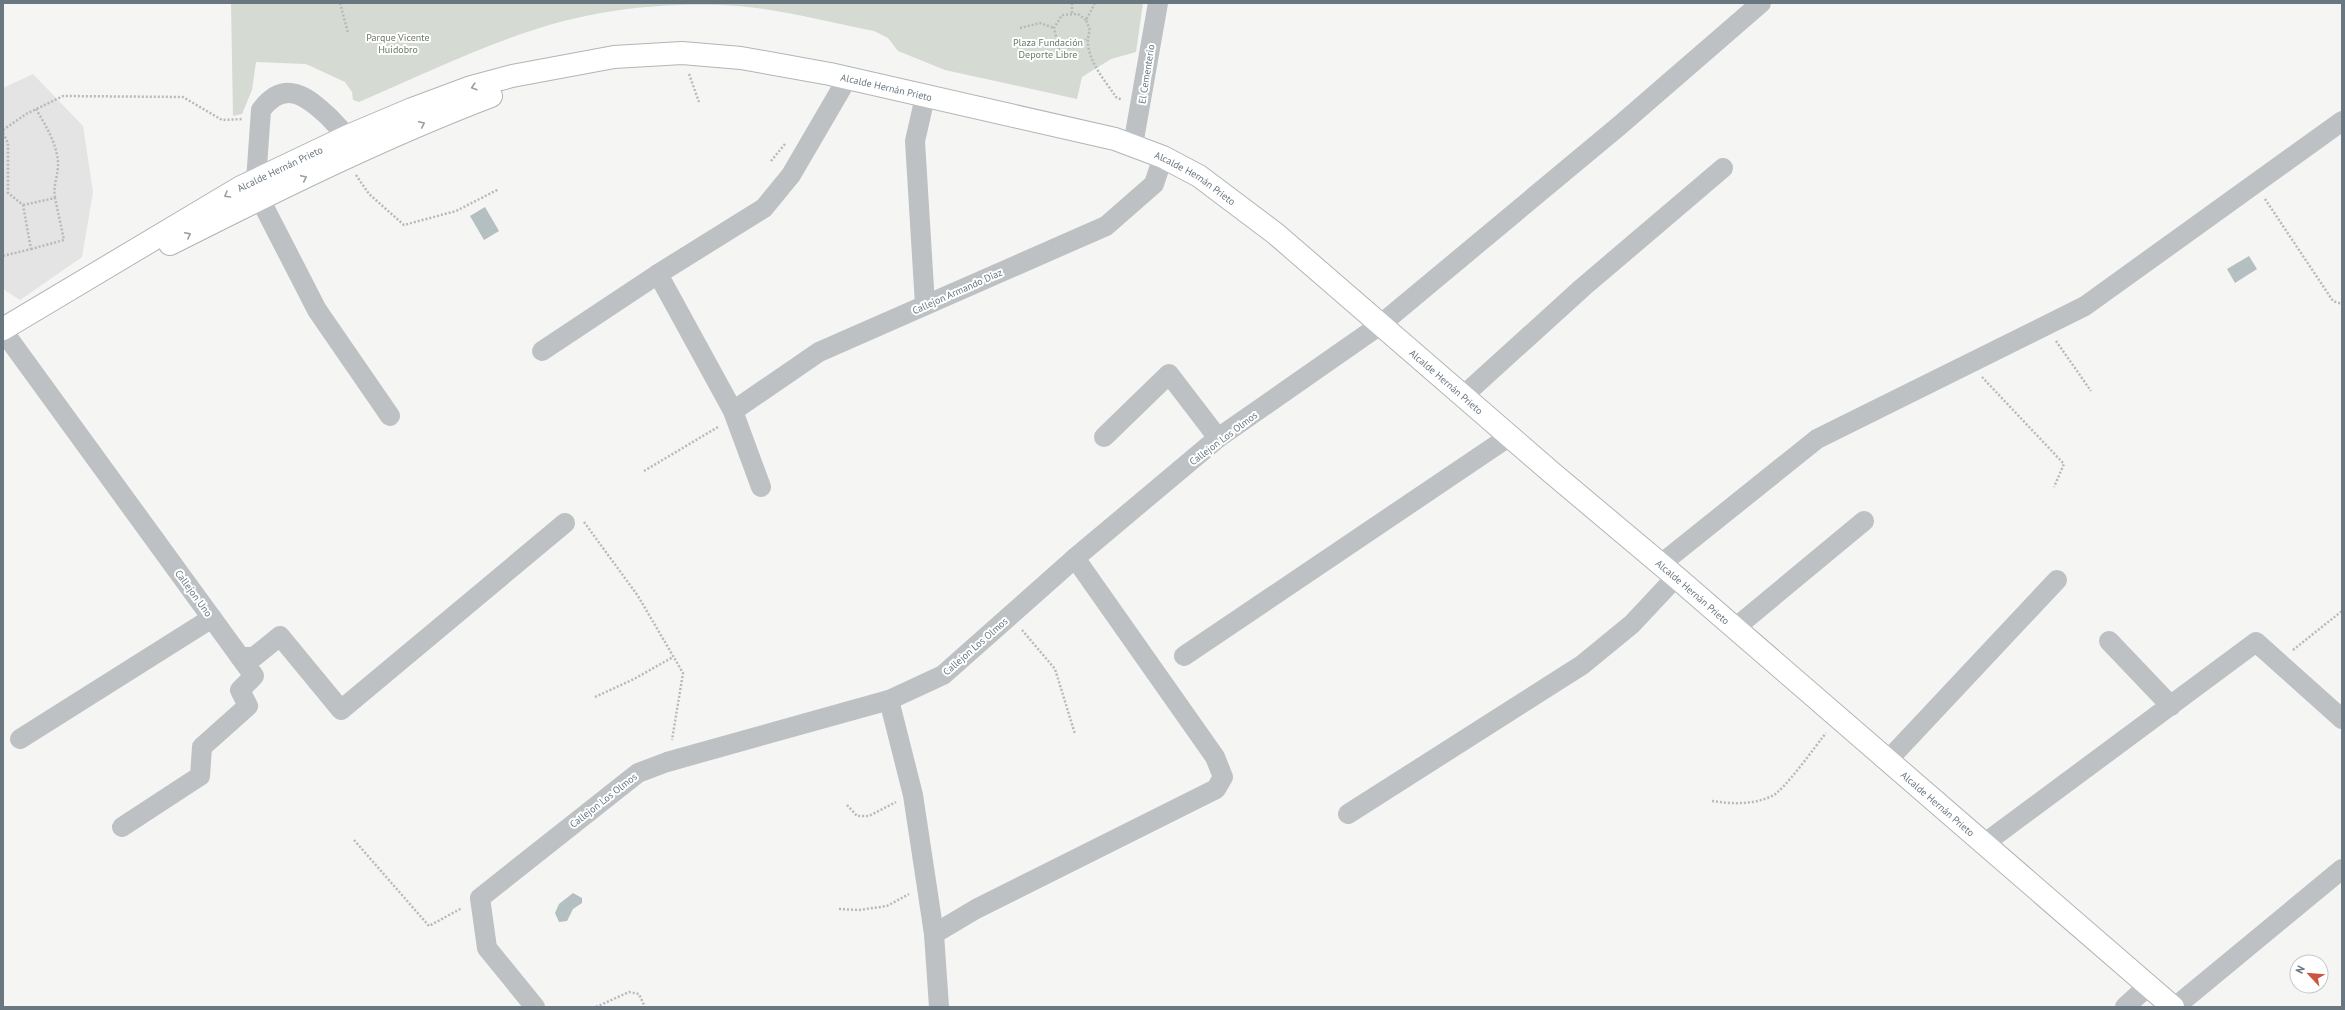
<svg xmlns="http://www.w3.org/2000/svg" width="2345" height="1010" font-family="'PT Sans',sans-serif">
<rect width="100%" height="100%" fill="#f5f5f3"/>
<path fill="#e3e4e3" d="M 33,74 L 83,126 L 93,192 L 82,257 L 20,300 L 3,289 L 3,88 Z"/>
<path fill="#d5dad2" d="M 231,3 L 1143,3 L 1136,52 L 1111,59 L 1082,77 L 1077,99 L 945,70 L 898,51 L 888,38 L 874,31 C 823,21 770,6 718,5 C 679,4 639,6 601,13 C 518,27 436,69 359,102 L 353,100 L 352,92 L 345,82 L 306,64 L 256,62 L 252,90 L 242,114 L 233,116 Z"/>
<g fill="#b4bfc2">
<path d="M 485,207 L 499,231 L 484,240 L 470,216 Z"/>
<path d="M 2249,256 L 2257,269 L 2235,283 L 2227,269 Z"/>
<path d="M 573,893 L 582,898 L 582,903 L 573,909 L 567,921 L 559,922 L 555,913 L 559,904 Z"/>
</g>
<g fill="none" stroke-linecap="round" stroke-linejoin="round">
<defs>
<g id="secondary">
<path d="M 170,244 C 275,191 381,138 491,96"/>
<path id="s1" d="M 3,329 L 241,187 L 348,136 L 412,109 L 471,87 L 512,76 L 614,57 L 682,53 L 741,58 L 830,74 L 1115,139 L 1163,157 L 1199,176 L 1276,234 L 1551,472 L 1676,577 L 2173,1007"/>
</g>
</defs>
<use href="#secondary" stroke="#b0b5b8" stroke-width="24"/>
<g stroke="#b7babc" stroke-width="2.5" stroke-dasharray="2 2" stroke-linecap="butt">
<path d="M 340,3 L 348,33"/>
<path d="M 1072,3 L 1072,14"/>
<path d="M 1095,3 L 1086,20 L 1090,30 C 1081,53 1103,78 1116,97 L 1122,100"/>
<path d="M 1086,20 L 1078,14 L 1062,15 L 1054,28 L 1057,41 L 1068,48 L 1080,46 L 1086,39"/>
<path d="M 1020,28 L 1040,23 L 1054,28"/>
<path d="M 1049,57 L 1064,45"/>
<path d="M 689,74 L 699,102"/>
<path d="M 36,109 C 46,126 59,147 58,167 C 57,179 53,186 55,198"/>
<path d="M 3,130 L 26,114 L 63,96 L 183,97 L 222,120 L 243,119"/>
<path d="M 3,133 L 8,143 L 8,193 L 23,205 L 31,249 L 3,256"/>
<path d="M 771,161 L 785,144"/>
<path d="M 356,175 L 369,194 L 404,225 L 456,211 L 499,189"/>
<path d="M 2265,199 L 2333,301 L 2342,304"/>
<path d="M 23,205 L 55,198 L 64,240 L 31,249"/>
<path d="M 2056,341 L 2091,391"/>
<path d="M 1982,377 L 2064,464 L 2054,487"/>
<path d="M 644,471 L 718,427"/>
<path d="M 584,522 L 638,596 L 683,673 L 672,740"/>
<path d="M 1022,630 L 1055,669 L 1075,734"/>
<path d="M 2293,650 L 2342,611"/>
<path d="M 595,697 L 634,679 L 673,657"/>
<path d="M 1712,801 C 1732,804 1753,805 1772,796 C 1783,792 1817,744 1826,733"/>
<path d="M 847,805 L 857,816 L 869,816 L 896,802"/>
<path d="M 354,840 L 429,926 L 462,908"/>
<path d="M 839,909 L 859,910 L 887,906 L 909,894"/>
<path d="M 596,1007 L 629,992 L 639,994 L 645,1007"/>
</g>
<g stroke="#bdc1c4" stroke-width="20">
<path d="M 925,97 L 915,141 L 925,305"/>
<path d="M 1133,145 L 1158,3"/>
<path d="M 356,148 C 349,137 339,128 330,118 C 308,97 285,78 261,110 L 256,181 L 260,199 L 317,310 L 390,416"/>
<path d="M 3,331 L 254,676 L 240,690 L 248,706 L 202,747 L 200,776 L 122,827"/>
<path d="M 542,351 L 658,274"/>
<path d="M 1463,396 L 1582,288 L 1723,168"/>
<path d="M 733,411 L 819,352 L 1106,226 L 1154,184 L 1163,157"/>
<path d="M 1104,437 L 1169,374 L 1218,438"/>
<path d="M 761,487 L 733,411 L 658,274 L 764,208 L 791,175 L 847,79"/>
<path d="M 1661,564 L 1817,439 L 2085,306 L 2342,121"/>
<path d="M 1735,628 L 1864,521"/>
<path d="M 2109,641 L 2171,706"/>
<path d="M 1184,656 L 1510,436"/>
<path d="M 240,657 L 254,657 L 280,636 L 341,710 L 565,523"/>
<path d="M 889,700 L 913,795 L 934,934 L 939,1007"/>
<path d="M 20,739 L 212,618"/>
<path d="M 1888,760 L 2057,580"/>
<path d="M 1348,814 L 1582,665 L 1632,624 L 1676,577"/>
<path d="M 1985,843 L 2256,642 L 2342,719"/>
<path d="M 934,934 L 976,909 L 1216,789 L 1223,777 L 1215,757 L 1075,558"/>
<path d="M 535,1007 L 487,948 L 480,898 L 638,773 L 667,762 L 889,700 L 943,675 L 1075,558 L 1218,438 L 1380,325 L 1619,126 L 1761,3"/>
<path d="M 2125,1007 L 2148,986"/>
<path d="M 2175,1007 L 2342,869"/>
</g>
<use href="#secondary" stroke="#fff" stroke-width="22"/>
</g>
<defs><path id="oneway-chevron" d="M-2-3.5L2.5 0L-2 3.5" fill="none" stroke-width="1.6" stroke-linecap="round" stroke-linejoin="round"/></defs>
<g stroke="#96a0a6">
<use href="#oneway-chevron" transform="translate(474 87) rotate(163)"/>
<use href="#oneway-chevron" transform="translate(422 124) rotate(-25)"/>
<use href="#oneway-chevron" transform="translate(304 178) rotate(-25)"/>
<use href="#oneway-chevron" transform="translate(227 195) rotate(150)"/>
<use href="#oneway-chevron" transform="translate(188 235) rotate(-27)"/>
</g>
<g text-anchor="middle" stroke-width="4" stroke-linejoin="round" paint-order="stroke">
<g font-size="10" fill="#6b7866" stroke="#fff">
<text x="398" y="41">Parque Vicente<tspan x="398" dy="12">Huidobro</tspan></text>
<text x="1048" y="46">Plaza Fundación<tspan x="1048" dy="12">Deporte Libre</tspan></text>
</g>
<g font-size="10" fill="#697780" stroke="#fff">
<text transform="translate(1146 74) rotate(-81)" y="4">El Cementerio</text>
<text dy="4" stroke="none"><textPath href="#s1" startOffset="950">Alcalde Hernán Prieto</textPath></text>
<text dy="4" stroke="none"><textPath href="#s1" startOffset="320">Alcalde Hernán Prieto</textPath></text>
<text dy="4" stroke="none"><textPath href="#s1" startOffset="1274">Alcalde Hernán Prieto</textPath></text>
<text transform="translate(957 291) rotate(-24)" y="4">Callejon Armando Diaz</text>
<text dy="4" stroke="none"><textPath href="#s1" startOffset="1598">Alcalde Hernán Prieto</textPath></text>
<text transform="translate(1223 438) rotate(-37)" y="4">Callejon Los Olmos</text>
<text dy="4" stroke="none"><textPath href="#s1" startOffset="1922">Alcalde Hernán Prieto</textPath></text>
<text transform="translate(194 593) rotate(54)" y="4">Callejon Uno</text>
<text transform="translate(975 646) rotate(-41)" y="4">Callejon Los Olmos</text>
<text transform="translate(603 800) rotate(-38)" y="4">Callejon Los Olmos</text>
<text dy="4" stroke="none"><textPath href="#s1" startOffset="2246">Alcalde Hernán Prieto</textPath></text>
</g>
</g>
<rect width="2345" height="1010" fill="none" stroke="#697780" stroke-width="8"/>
<g transform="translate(2309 974) rotate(296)"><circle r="19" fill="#ffffff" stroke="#c3c9cc"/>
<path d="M0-3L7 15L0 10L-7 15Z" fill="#cb563d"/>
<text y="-6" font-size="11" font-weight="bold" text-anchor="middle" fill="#697780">N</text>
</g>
</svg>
